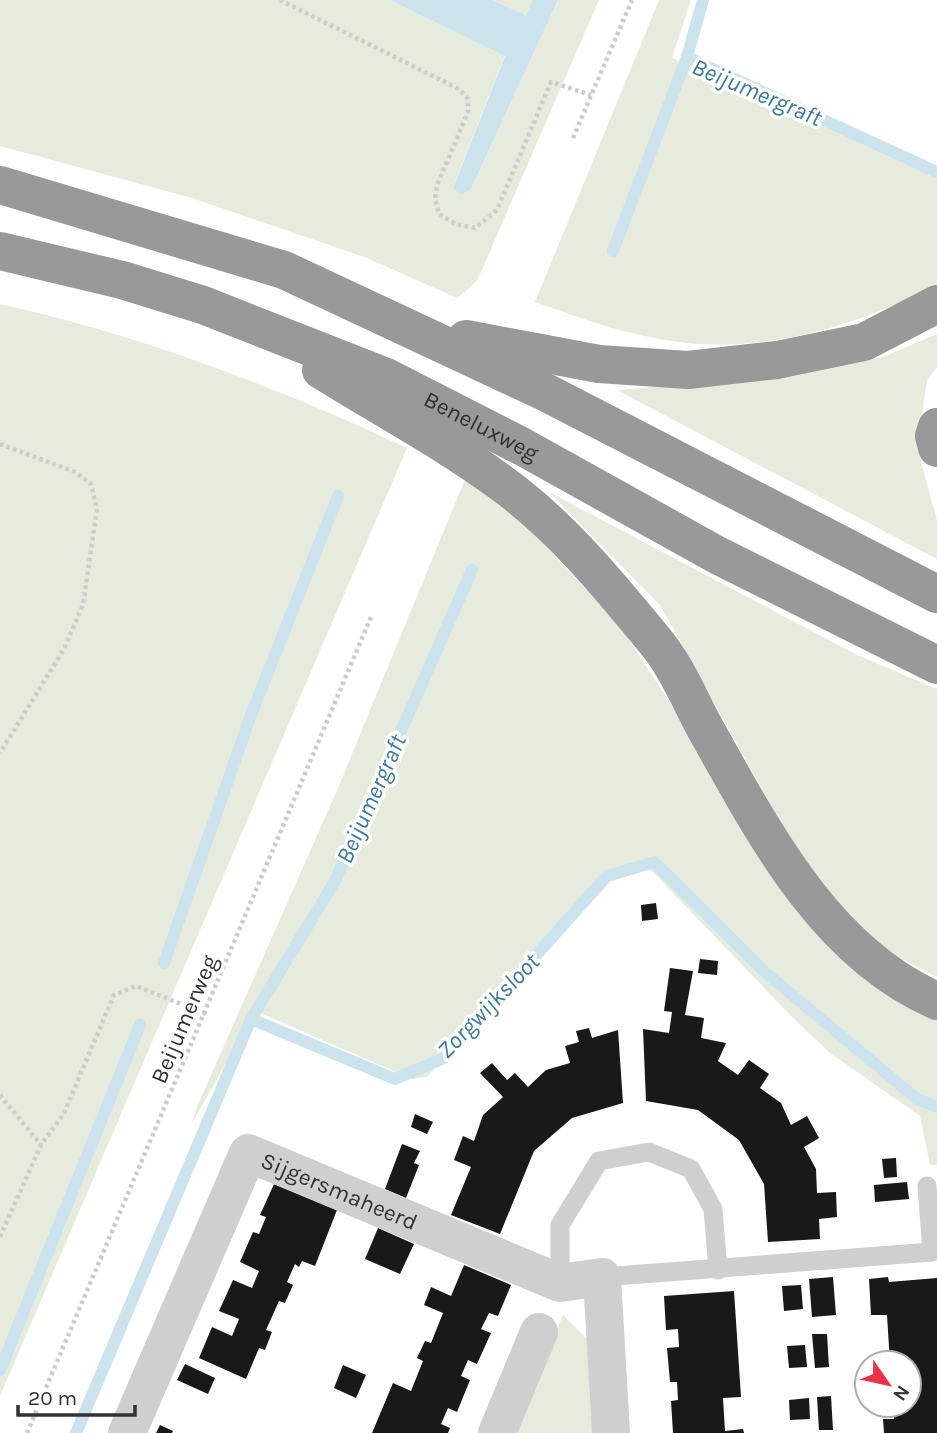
<svg xmlns="http://www.w3.org/2000/svg" width="937" height="1433" font-family="Karla,sans-serif">
<rect width="100%" height="100%" fill="#fff"/>
<g fill="#e6ebdd">
<path d="M 0,0 L 390,0 L 505,55 L 453,187 L 461,195 L 471,189 L 558,0 L 599,0 L 477,281 L 457,298 L 367,258 L 192,198 L 0,146 Z"/>
<path d="M 492,0 L 533,0 L 526,15 Z"/>
<path d="M 659,0 L 691,0 L 672,58 L 937,169 L 937,285 C 861,324 766,354 679,342 C 629,336 583,319 535,302 Z"/>
<path d="M 0,304 C 137,334 280,388 407,448 L 0,1396 Z"/>
<path d="M 937,334 L 937,367 L 927,380 L 917,447 L 937,520 L 937,559 L 617,390 L 764,378 L 883,357 Z"/>
<path d="M 466,477 L 526,525 L 619,625 L 753,829 L 937,1008 L 937,1165 L 930,1165 L 920,1116 L 830,1053 L 792,1017 L 653,872 L 633,864 L 612,868 L 427,1077 L 412,1079 L 256,1011 L 192,1123 L 196,1109 L 338,788 Z"/>
<path d="M 549,492 L 857,655 L 937,689 L 937,977 L 888,952 L 837,906 L 799,856 L 660,605 Z"/>
<path d="M 563,1315 L 593,1345 L 595,1433 L 513,1433 Z"/>
</g>
<path fill="#cce3ee" d="M 390,0 L 492,0 L 526,15 L 533,0 L 558,0 L 471,189 L 461,195 L 453,188 L 505,56 Z"/>
<g fill="none" stroke-linecap="round" stroke-linejoin="round">
<g stroke="#cce3ee" stroke-width="12">
<path d="M 687,57 L 937,172"/>
<path d="M 613,251 L 687,57 L 703,0"/>
<path d="M 164,963 L 251,715 L 338,496"/>
<path d="M 251,1019 L 395,1079 L 444,1058 L 607,876 L 654,862 L 766,973 L 917,1099 L 937,1107"/>
<path d="M 0,1370 L 140,1025"/>
<path d="M 76,1433 L 251,1019 L 335,881 L 472,570"/>
</g>
</g>
<g fill="#191919">
<path d="M 656,903 L 658,919 L 642,921 L 641,905 Z"/>
<path d="M 700,959 L 718,961 L 717,975 L 698,973 Z"/>
<path d="M 670,968 L 693,971 L 685,1015 L 704,1018 L 701,1038 L 726,1043 L 718,1061 L 738,1075 L 749,1060 L 769,1074 L 760,1088 L 781,1103 L 791,1125 L 807,1116 L 819,1138 L 804,1147 L 816,1169 L 817,1193 L 836,1192 L 837,1217 L 819,1219 L 820,1239 L 768,1242 L 764,1184 L 739,1140 L 698,1110 L 646,1101 L 643,1029 L 669,1033 L 672,1012 L 664,1011 Z"/>
<path d="M 589,1028 L 592,1038 L 618,1030 L 623,1103 L 572,1118 L 534,1151 L 500,1234 L 451,1215 L 471,1167 L 454,1160 L 463,1136 L 474,1141 L 483,1115 L 503,1097 L 480,1073 L 492,1063 L 507,1080 L 515,1073 L 528,1087 L 546,1070 L 570,1063 L 565,1046 L 579,1042 L 576,1031 Z"/>
<path d="M 415,1114 L 433,1122 L 427,1134 L 411,1127 Z"/>
<path d="M 402,1144 L 420,1151 L 414,1163 L 419,1165 L 406,1198 L 385,1189 Z"/>
<path d="M 896,1158 L 897,1177 L 884,1178 L 882,1159 Z"/>
<path d="M 907,1182 L 909,1199 L 875,1202 L 874,1185 Z"/>
<path d="M 274,1184 L 337,1210 L 315,1266 L 302,1261 L 299,1267 L 295,1264 L 287,1282 L 293,1285 L 285,1303 L 279,1301 L 266,1330 L 272,1332 L 265,1350 L 259,1348 L 246,1379 L 199,1358 L 212,1327 L 232,1336 L 239,1319 L 219,1311 L 233,1280 L 252,1288 L 259,1271 L 240,1262 L 253,1232 L 259,1234 L 266,1217 L 260,1215 Z"/>
<path d="M 378,1228 L 414,1244 L 400,1274 L 365,1259 Z"/>
<path d="M 464,1265 L 511,1285 L 498,1316 L 489,1313 L 481,1329 L 491,1333 L 477,1364 L 468,1360 L 461,1376 L 470,1380 L 457,1412 L 448,1408 L 441,1424 L 450,1428 L 448,1433 L 372,1433 L 393,1383 L 411,1391 L 423,1361 L 417,1358 L 425,1341 L 431,1343 L 443,1313 L 424,1305 L 431,1287 L 451,1296 Z"/>
<path d="M 833,1277 L 836,1315 L 812,1317 L 809,1279 Z"/>
<path d="M 888,1277 L 889,1282 L 937,1278 L 937,1433 L 884,1433 L 883,1419 L 894,1419 L 893,1408 L 878,1410 L 878,1405 L 909,1405 L 909,1363 L 890,1363 L 887,1315 L 871,1315 L 869,1279 Z"/>
<path d="M 801,1285 L 803,1309 L 784,1311 L 782,1286 Z"/>
<path d="M 734,1291 L 741,1397 L 723,1398 L 725,1431 L 743,1429 L 744,1433 L 673,1433 L 671,1401 L 678,1400 L 677,1382 L 670,1382 L 667,1348 L 679,1347 L 678,1329 L 666,1330 L 664,1296 Z"/>
<path d="M 812,1334 L 827,1334 L 829,1367 L 815,1368 Z"/>
<path d="M 805,1345 L 807,1367 L 789,1368 L 787,1346 Z"/>
<path d="M 185,1364 L 215,1378 L 208,1394 L 177,1380 Z"/>
<path d="M 343,1365 L 366,1375 L 356,1398 L 334,1388 Z"/>
<path d="M 831,1396 L 833,1430 L 819,1430 L 817,1397 Z"/>
<path d="M 809,1398 L 810,1419 L 790,1420 L 789,1400 Z"/>
<path d="M 160,1425 L 173,1431 L 172,1433 L 156,1433 Z"/>
</g>
<g fill="none" stroke-linecap="round" stroke-linejoin="round">
<g stroke="#ccc" stroke-width="4.5" stroke-dasharray="3.5 3.5" stroke-linecap="butt">
<path d="M 280,0 L 459,89 L 468,99 L 468,112 L 437,185 L 435,199 L 439,214 L 456,224 L 475,228 L 497,210 L 551,82 L 591,95"/>
<path d="M 573,138 L 632,0"/>
<path d="M 0,444 L 75,472 L 91,484 L 97,509 L 83,605 L 64,649 L 0,753"/>
<path d="M 0,1095 L 41,1145"/>
<path d="M 0,1237 L 41,1145 L 64,1113 L 114,995 L 136,986 L 206,1014"/>
<path d="M 27,1433 L 371,617"/>
</g>
<g stroke="#cfcfcf" stroke-width="19">
<path d="M 602,1277 L 932,1252 L 927,1186"/>
<path d="M 560,1283 L 560,1225 L 599,1161 L 649,1152 L 691,1169 L 713,1209 L 718,1270"/>
</g>
<g stroke="#cfcfcf" stroke-width="38">
<path id="s1" d="M 127,1433 L 248,1153 L 560,1283 L 602,1277 L 611,1433"/>
<path d="M 497,1433 L 539,1332"/>
</g>
<g stroke="#999" stroke-width="38">
<path d="M 0,185 L 284,270 L 547,393 L 937,594"/>
<path id="s2" d="M 0,251 L 122,280 L 203,305 L 386,377 L 523,447 L 717,555 L 937,665"/>
<path d="M 466,339 L 599,364 L 688,370 L 777,360 L 864,342 L 937,304"/>
<path d="M 321,370 C 380,407 444,441 500,482 C 560,525 609,585 655,641 C 676,666 690,700 705,728 C 763,831 824,952 937,1001"/>
<path d="M 937,427 L 934,436 L 937,448"/>
</g>
</g>
<g text-anchor="middle" stroke-width="7" stroke-linejoin="round" paint-order="stroke">
<g font-size="23" fill="#323232" stroke="#fff">
<text dy="8" stroke="none"><textPath href="#s2" startOffset="514">Beneluxweg</textPath></text>
<text transform="translate(184 1019) rotate(-67)" y="8">Beijumerweg</text>
<text dy="8" stroke="none"><textPath href="#s1" startOffset="404">Sijgersmaheerd</textPath></text>
</g>
<g font-size="24" font-style="italic" fill="#3c7997" stroke="#fff">
<text transform="translate(757 92) rotate(23)" y="8">Beijumergraft</text>
<text transform="translate(371 799) rotate(-66)" y="8">Beijumergraft</text>
<text transform="translate(488 1006) rotate(-46)" y="8">Zorgwijksloot</text>
</g>
</g>
<g transform="translate(888 1384) rotate(124)"><circle r="33" fill="#ffffff" stroke="#adadad" stroke-width="2"/>
<path d="M0-5L12 26L0 18L-12 26Z" fill="#ea334b"/>
<text y="-10" font-size="19" font-weight="bold" text-anchor="middle" fill="#323232">N</text>
</g>
<path d="M18 1405v10h117v-10" fill="none" stroke="#323232" stroke-width="3.5"/>
<text x="28" y="1405" font-size="21" fill="#323232" stroke="#ffffff" stroke-width="5" paint-order="stroke">20 m</text>
</svg>
